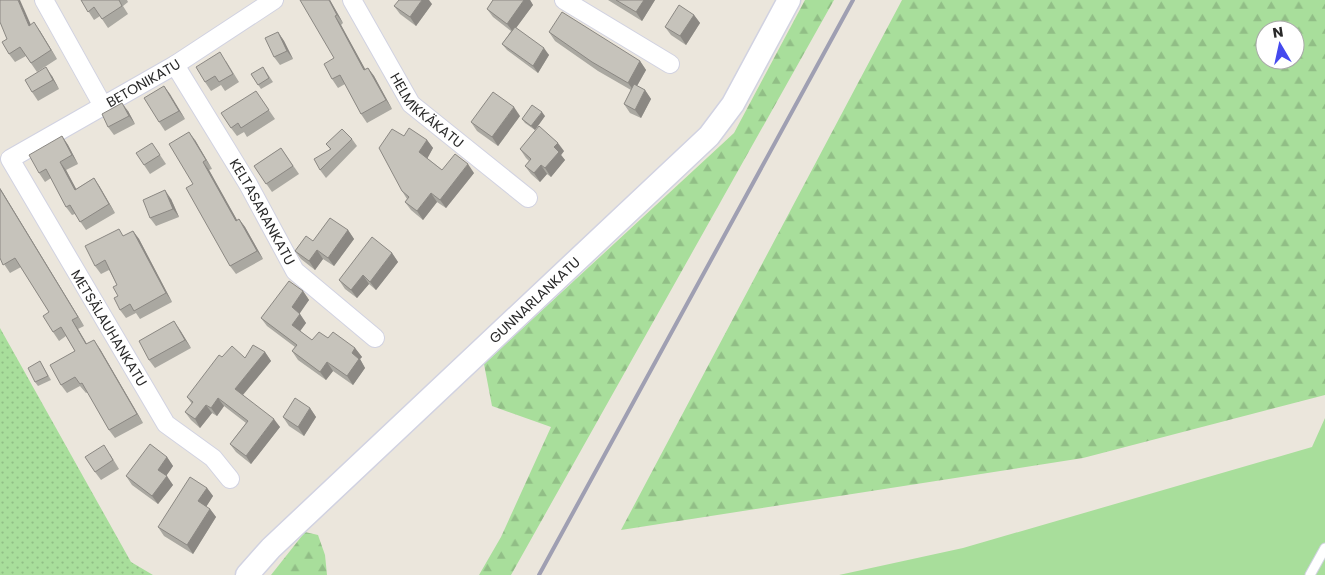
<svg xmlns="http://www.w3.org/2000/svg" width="1325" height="575" font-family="Poppins,sans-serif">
<defs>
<pattern id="forest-firs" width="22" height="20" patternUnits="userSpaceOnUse" patternTransform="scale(1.25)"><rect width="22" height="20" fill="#a8de9b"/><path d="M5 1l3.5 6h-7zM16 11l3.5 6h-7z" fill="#91be86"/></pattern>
<pattern id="park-dots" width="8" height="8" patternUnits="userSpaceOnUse" patternTransform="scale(1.25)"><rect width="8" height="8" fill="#a8de9b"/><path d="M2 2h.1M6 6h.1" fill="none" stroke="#91be86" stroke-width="1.8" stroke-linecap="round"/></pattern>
</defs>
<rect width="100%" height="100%" fill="#ebe6dc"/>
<path fill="#a8de9b" d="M 1325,418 L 1325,575 L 839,575 L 963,548 L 1312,447 Z"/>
<g fill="url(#forest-firs)" fill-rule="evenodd">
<path d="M 805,0 L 834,0 L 511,575 L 479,575 L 501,537 L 551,427 L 492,406 L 484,364 L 734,133 Z"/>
<path d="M 902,0 L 1325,0 L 1325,395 L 1083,458 L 621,530 ZM 1265,30 L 1295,30 L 1295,60 L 1265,60 Z"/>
<path d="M 305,532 L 318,535 L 325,555 L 327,575 L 271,575 Z"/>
</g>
<path fill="url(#park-dots)" d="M 0,328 L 131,562 L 153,575 L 0,575 Z"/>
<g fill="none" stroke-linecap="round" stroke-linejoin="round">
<defs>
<path id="service" d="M 1310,575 L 1325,548"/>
<g id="minor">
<path d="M 44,0 L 103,106"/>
<path id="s1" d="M 352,0 L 411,104 L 528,198"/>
<path d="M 564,0 L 670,64"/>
<path id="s2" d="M 175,65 L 248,184 L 295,271 L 375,338"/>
<path id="s3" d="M 230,479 L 213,458 L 166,424 L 10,159 L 175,65 L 274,0"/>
</g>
<g id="tertiary">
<path id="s4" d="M 247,575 L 271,548 L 709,136 L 733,104 L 789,0"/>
</g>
</defs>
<use href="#service" stroke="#d1d2e1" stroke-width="11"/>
<use href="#minor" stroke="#d1d2e1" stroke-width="20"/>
<use href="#tertiary" stroke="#d1d2e1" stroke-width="25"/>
<use href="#service" stroke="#fff" stroke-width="9"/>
<use href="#minor" stroke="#fff" stroke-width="18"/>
<use href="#tertiary" stroke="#fff" stroke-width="22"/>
<path stroke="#9f9fb2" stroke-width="4" d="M 539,575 L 853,0"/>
</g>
<g fill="#aaa8a1">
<path d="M 81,0 L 127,0 L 128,2 L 123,6 L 128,14 L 108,28 L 100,16 L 94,20 Z"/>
<path d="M 330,0 L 343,23 L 341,25 L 365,69 L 368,68 L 374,76 L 392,109 L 367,123 L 361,114 L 345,84 L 338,88 L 332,79 L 334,58 Z"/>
<path d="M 493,0 L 530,0 L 533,5 L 516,28 L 549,55 L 538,73 L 507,50 L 502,44 L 511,31 L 493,17 L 487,9 Z"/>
<path d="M 608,0 L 655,0 L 642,21 Z"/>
<path d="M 432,4 L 416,26 L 400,14 L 394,6 Z"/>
<path d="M 694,15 L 700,23 L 686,45 L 671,35 L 665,27 Z"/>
<path d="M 30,24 L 40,31 L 57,59 L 37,72 L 26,56 L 15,62 L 9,54 Z"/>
<path d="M 278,32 L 284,41 L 293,59 L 280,65 L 274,57 Z"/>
<path d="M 549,32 L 640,61 L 646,70 L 637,86 L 645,90 L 651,99 L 641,118 L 630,113 L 624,104 L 631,90 L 598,71 L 555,41 Z"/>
<path d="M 226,61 L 239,82 L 225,91 L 221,85 L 211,91 L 205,82 Z"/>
<path d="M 263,67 L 273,82 L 261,89 L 251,74 Z"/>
<path d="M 52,76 L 59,89 L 38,101 L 32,92 Z"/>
<path d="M 164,86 L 185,119 L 165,131 L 159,122 Z"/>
<path d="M 262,100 L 275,119 L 247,137 L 244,132 L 237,136 L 231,128 Z"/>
<path d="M 128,111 L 135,124 L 114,135 L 108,127 Z"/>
<path d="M 520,116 L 498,146 L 477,131 L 471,122 Z"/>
<path d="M 545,116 L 535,130 L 525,123 L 522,119 Z"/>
<path d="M 62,136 L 68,145 L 78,164 L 66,170 L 76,189 L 94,178 L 115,213 L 86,230 L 75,214 L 72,215 L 66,207 L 51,178 L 45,182 L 39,173 Z"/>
<path d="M 404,136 L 427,140 L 433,148 L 427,158 L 442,170 L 474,173 L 446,208 L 437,202 L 423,220 L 411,210 L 405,202 L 407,199 L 402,191 Z"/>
<path d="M 352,139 L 357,146 L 326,178 L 320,170 L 330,149 L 326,144 Z"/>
<path d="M 195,140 L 212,169 L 209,170 L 237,220 L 239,219 L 245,227 L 263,259 L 236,274 L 230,266 L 193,184 Z"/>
<path d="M 281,148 L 299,174 L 272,192 L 254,166 Z"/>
<path d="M 520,149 L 564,151 L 561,155 L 565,160 L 551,177 L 547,174 L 540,182 L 531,174 L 525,166 L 529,161 L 526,158 Z"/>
<path d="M 158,152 L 166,164 L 150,174 L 144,165 Z"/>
<path d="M 0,188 L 84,326 L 78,329 L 87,344 L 100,349 L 143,423 L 115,438 L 109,430 L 88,392 L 86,393 L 80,386 L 67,393 L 61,385 L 75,351 L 66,336 L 59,341 L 53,332 L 49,312 L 21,267 L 10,273 L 0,258 Z"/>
<path d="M 171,199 L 179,217 L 156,226 L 150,218 Z"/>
<path d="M 348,230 L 354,239 L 334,266 L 323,259 L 315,270 L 301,259 L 295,251 L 313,241 Z"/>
<path d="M 133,231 L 139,239 L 172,302 L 140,319 L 136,313 L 126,318 L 120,310 L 117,285 L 109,270 L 101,274 L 95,266 L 124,236 Z"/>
<path d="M 392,253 L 398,262 L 376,290 L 369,284 L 357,298 L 345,289 L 339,280 Z"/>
<path d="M 303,291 L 309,300 L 299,313 L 306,323 L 300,331 L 312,340 L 328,338 L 355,348 L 362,357 L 360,359 L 365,368 L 353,385 L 333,371 L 326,380 L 298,360 L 292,351 L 295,347 L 267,326 L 261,318 Z"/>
<path d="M 180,330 L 191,348 L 155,368 L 149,360 Z"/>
<path d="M 265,352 L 271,361 L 243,395 L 280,427 L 251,464 L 236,452 L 230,444 L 246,423 L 224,406 L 217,416 L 212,413 L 200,428 L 191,420 L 185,412 L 192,404 L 187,397 L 222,357 L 245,358 Z"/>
<path d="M 40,361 L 51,380 L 38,386 L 35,382 Z"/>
<path d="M 310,408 L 316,417 L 304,436 L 289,426 L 283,417 Z"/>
<path d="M 110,454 L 119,469 L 101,480 L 95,472 Z"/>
<path d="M 167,457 L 173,466 L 166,476 L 173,485 L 158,504 L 132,485 L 126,476 Z"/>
<path d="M 207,488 L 213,496 L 206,507 L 210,509 L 216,517 L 193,554 L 164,536 L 158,527 Z"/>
</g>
<g fill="#8b8883">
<path d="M 18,0 L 20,0 L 35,34 L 29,26 Z"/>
<path d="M 329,0 L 330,0 L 343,23 L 337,15 Z"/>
<path d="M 422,0 L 429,0 L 432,4 L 416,26 L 410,17 Z"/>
<path d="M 524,0 L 530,0 L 533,5 L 513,32 L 507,24 Z"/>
<path d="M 644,0 L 655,0 L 642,21 L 636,12 Z"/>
<path d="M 694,15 L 700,23 L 686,45 L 680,36 Z"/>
<path d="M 335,16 L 341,25 L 370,78 L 364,70 Z"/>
<path d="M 34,22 L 40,31 L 57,59 L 51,50 Z"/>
<path d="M 278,32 L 284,41 L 293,59 L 287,51 Z"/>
<path d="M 544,48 L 549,55 L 538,73 L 533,66 Z"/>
<path d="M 640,61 L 646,70 L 634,91 L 628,83 Z"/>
<path d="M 46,67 L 52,76 L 59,89 L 53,80 Z"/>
<path d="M 368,68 L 374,76 L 392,109 L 386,100 Z"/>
<path d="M 164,86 L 170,94 L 185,119 L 179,111 Z"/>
<path d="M 645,90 L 651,99 L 641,118 L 635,110 Z"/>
<path d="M 122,103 L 128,111 L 135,124 L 129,116 Z"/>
<path d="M 514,107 L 520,116 L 498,146 L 492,137 Z"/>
<path d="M 542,112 L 545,116 L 535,130 L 531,126 Z"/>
<path d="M 189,132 L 195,140 L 212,169 L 206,160 Z"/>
<path d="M 62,136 L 68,145 L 78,164 L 72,155 Z"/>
<path d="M 427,140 L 433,148 L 426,161 L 419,152 Z"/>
<path d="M 558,143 L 564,151 L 561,155 L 565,160 L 551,177 L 545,168 L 554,147 Z"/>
<path d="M 60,162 L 66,170 L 81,198 L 75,190 Z"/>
<path d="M 203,162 L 209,170 L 242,229 L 236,221 Z"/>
<path d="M 468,164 L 474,173 L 446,208 L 440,200 Z"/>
<path d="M 541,165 L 547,174 L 540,182 L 534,173 Z"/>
<path d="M 94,178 L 100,187 L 115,213 L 109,204 Z"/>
<path d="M 0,188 L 84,326 L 78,317 L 0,189 Z"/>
<path d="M 165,190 L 171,199 L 179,217 L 173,209 Z"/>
<path d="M 431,193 L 437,202 L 423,220 L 417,211 Z"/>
<path d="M 239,219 L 245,227 L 263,259 L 257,251 Z"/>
<path d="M 348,230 L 354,239 L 334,266 L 328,258 Z"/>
<path d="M 133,231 L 139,239 L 172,302 L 166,293 Z"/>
<path d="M 317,250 L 323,259 L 315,270 L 309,261 Z"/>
<path d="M 392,253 L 398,262 L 376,290 L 370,282 Z"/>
<path d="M 363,275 L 369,284 L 357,298 L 351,290 Z"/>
<path d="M 303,291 L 309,300 L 298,316 L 292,307 Z"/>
<path d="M 300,314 L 306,323 L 298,334 L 292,325 Z"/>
<path d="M 72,320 L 78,329 L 92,353 L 86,344 Z"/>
<path d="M 174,321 L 180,330 L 191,348 L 185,340 Z"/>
<path d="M 94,340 L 100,349 L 143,423 L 137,414 Z"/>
<path d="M 355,348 L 362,357 L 360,359 L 365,368 L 353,385 L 347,376 L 352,353 Z"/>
<path d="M 265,352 L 271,361 L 241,397 L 235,389 Z"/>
<path d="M 327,362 L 333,371 L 326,380 L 320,372 Z"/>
<path d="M 218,398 L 224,406 L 217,416 L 211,408 Z"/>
<path d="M 206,405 L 212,413 L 200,428 L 195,419 Z"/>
<path d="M 310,408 L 316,417 L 304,436 L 298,427 Z"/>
<path d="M 274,419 L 280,427 L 251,464 L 246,456 Z"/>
<path d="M 167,457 L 173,466 L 164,479 L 158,470 Z"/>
<path d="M 167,476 L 173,485 L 158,504 L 152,496 Z"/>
<path d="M 207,488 L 213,496 L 204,510 L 198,501 Z"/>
<path d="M 210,509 L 216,517 L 193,554 L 187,545 Z"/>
</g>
<g fill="#c6c3bb" stroke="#8b8883">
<path d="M 0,0 L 18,0 L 29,26 L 34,22 L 51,50 L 31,63 L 20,47 L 9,54 L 2,42 L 7,39 L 0,22 Z"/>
<path d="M 81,0 L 119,0 L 122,6 L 102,19 L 94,7 L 88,12 Z"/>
<path d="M 300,0 L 329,0 L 337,15 L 335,16 L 364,70 L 368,68 L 386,100 L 361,114 L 340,75 L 332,79 L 324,64 L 334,58 Z"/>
<path d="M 399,0 L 422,0 L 410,17 L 394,6 Z"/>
<path d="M 493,0 L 524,0 L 507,24 L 487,9 Z"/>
<path d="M 616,0 L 644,0 L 636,12 Z"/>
<path d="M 679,5 L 694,15 L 680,36 L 665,27 Z"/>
<path d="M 562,12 L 640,61 L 628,83 L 592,62 L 549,32 Z"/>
<path d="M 515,27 L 544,48 L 533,66 L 502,44 Z"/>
<path d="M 278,32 L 287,51 L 274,57 L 265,38 Z"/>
<path d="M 220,52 L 233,74 L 219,82 L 215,76 L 205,82 L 196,67 Z"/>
<path d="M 46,67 L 53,80 L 32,92 L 25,80 Z"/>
<path d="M 263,67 L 269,78 L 258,85 L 251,74 Z"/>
<path d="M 634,84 L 645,90 L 635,110 L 624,104 Z"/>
<path d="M 164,86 L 179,111 L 159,122 L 144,98 Z"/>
<path d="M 256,91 L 269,110 L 241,128 L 238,123 L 231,128 L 221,113 Z"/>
<path d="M 493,92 L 514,107 L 492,137 L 471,122 Z"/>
<path d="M 122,103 L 129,116 L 108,127 L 102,114 Z"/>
<path d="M 532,105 L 542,112 L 531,126 L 522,119 Z"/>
<path d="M 539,126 L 558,143 L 554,147 L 559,152 L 545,168 L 541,165 L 534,173 L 525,166 L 531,159 L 520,149 Z"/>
<path d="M 409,128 L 427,140 L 419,152 L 442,170 L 455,154 L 468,164 L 440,200 L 431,193 L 417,211 L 405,202 L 409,197 L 402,191 L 379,148 L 392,129 L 404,136 Z"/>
<path d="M 342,129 L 352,139 L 320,170 L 314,159 L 331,149 L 326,144 Z"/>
<path d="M 189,132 L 206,160 L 203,162 L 236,221 L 239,219 L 257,251 L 230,266 L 186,188 L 193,184 L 169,144 Z"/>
<path d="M 62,136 L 72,155 L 60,162 L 75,190 L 94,178 L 109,204 L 80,222 L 70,205 L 66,207 L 46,169 L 39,173 L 29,155 Z"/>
<path d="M 152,143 L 160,155 L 144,165 L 136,153 Z"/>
<path d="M 281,148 L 293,166 L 266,184 L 254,166 Z"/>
<path d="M 0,189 L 78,317 L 72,320 L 86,344 L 94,340 L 137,414 L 109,430 L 82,383 L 80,384 L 75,377 L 61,385 L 50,365 L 75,351 L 61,327 L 53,332 L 43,316 L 49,312 L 15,258 L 3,265 L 0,258 Z"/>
<path d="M 165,190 L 173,209 L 150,218 L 143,200 Z"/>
<path d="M 330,218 L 348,230 L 328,258 L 317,250 L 309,261 L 295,251 L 306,236 L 313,241 Z"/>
<path d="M 119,229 L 123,236 L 133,231 L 166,293 L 134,311 L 130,304 L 120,310 L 114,298 L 118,296 L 113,287 L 117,285 L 105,260 L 95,266 L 85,246 Z"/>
<path d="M 372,237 L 392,253 L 370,282 L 363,275 L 351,290 L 339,280 Z"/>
<path d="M 289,281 L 303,291 L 292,307 L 300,314 L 292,325 L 312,340 L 319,332 L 328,338 L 333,332 L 355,348 L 352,353 L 359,359 L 347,376 L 327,362 L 320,372 L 292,351 L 297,345 L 261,318 Z"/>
<path d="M 174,321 L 185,340 L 149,360 L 139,341 Z"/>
<path d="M 253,345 L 265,352 L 235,389 L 274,419 L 246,456 L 230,444 L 248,421 L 218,398 L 211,408 L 206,405 L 195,419 L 185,412 L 193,402 L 187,397 L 219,355 L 222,357 L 232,346 L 245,358 Z"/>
<path d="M 40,361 L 48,376 L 35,382 L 28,368 Z"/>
<path d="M 295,398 L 310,408 L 298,427 L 283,417 Z"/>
<path d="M 150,444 L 167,457 L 158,470 L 167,476 L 152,496 L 126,476 Z"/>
<path d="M 104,445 L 113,460 L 95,472 L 85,457 Z"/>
<path d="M 190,477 L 207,488 L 198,501 L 210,509 L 187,545 L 158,527 Z"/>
</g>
<g text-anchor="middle" stroke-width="4.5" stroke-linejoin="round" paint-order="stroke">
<g font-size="14" fill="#292929" stroke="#fff">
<text dy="5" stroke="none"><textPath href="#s3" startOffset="546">BETONIKATU</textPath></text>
<text dy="5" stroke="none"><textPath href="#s1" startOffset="135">HELMIKKÄKATU</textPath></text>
<text dy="5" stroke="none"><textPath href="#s2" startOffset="171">KELTASARANKATU</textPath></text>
<text dy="5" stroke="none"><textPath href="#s4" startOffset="398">GUNNARLANKATU</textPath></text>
<text transform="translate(109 328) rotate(59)" y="5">METSÄLAUHANKATU</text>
</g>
</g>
<g transform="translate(1280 45) rotate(351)"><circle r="24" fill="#ffffff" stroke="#a9a9a9"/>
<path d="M0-4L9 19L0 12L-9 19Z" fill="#454aee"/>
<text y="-8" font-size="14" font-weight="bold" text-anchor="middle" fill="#292929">N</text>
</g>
</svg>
